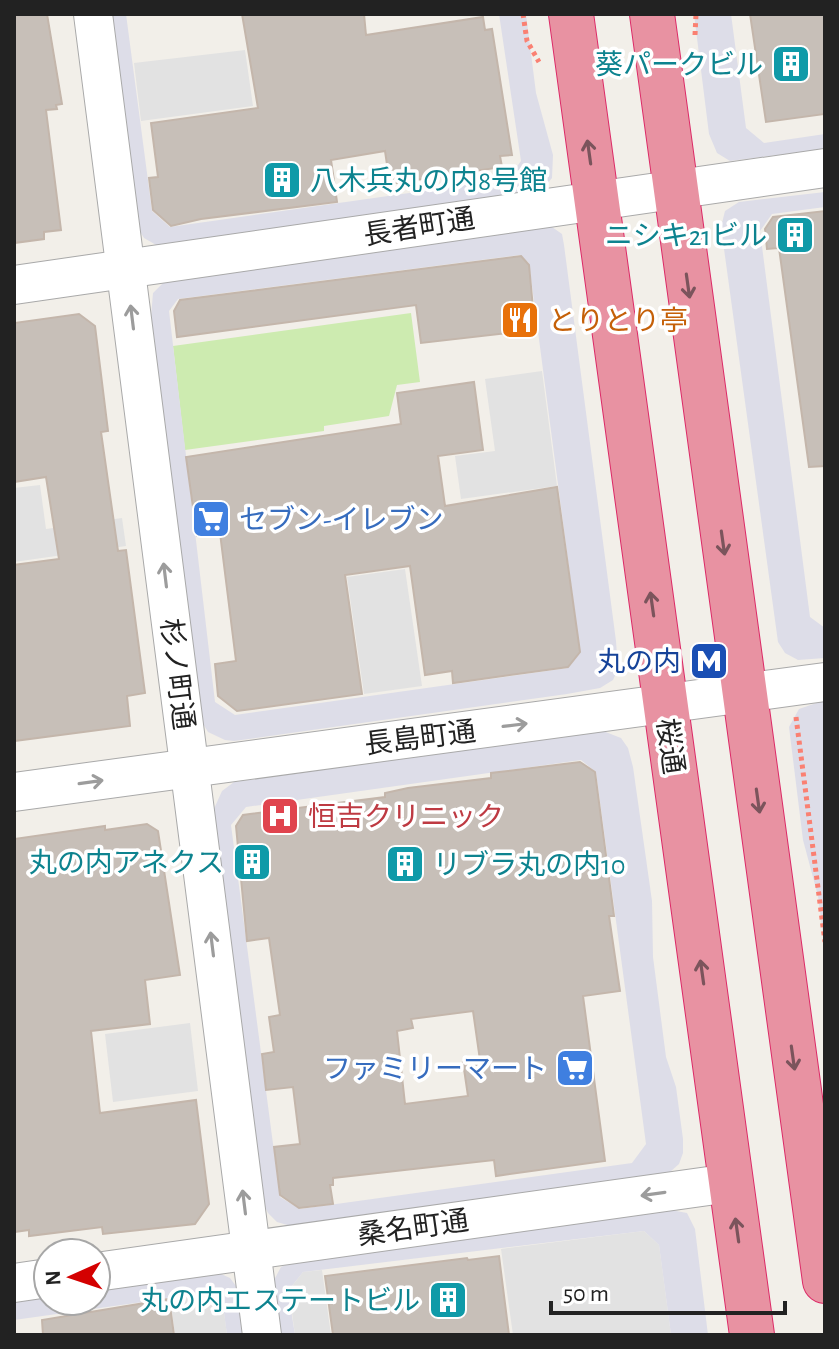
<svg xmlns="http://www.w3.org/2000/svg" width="839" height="1349" font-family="'Alegreya Sans','Noto Sans JP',sans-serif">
<rect width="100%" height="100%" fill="#f2efe9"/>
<path fill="#cdebb0" d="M 411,313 L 420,382 L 397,385 L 389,416 L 324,426 L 324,431 L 185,450 L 173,346 Z"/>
<g fill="#e2e2e2">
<path d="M 245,50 L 253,106 L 141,121 L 134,63 Z"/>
<path d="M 542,371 L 557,486 L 461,499 L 455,456 L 495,451 L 485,379 Z"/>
<path d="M 40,485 L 46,529 L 122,518 L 126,546 L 14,562 L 14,488 Z"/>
<path d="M 405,569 L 422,686 L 364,694 L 347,577 Z"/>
<path d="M 190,1023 L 198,1091 L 113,1102 L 105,1034 Z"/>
<path d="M 644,1231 L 659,1245 L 671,1335 L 513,1335 L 501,1249 Z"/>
<path d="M 322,1270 L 331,1335 L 295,1335 L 289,1290 L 303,1272 Z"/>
<path d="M 207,1293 L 223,1305 L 227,1335 L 175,1335 L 170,1298 Z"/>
</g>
<g fill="#dddde8" fill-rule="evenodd">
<path d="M 108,14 L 126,14 L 152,211 L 170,227 L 508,179 L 521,161 L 499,14 L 526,14 L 536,93 L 553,155 L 552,178 L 540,192 L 158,246 L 144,238 L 137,227 Z"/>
<path d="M 694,14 L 731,14 L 746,128 L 764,143 L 825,134 L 825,149 L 730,161 L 717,153 L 709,134 Z"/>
<path d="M 825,192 L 825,207 L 772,214 L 760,231 L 810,617 L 825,628 L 825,658 L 798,660 L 785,653 L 778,642 L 721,227 L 725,211 L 739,202 Z"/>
<path d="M 552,227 L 562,234 L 564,245 L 616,641 L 618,669 L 613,680 L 600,688 L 567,694 L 234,741 L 225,740 L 208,732 L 202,722 L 151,317 L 153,293 L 163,283 L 174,277 ZM 520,255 L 529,263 L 580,652 L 568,668 L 235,715 L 215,702 L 169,311 L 178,299 Z"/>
<path d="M 825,700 L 825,948 L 818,896 L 803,840 L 789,727 L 799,709 Z"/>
<path d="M 603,731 L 621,738 L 628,748 L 633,767 L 652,901 L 653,957 L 666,1057 L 676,1087 L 683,1139 L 683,1153 L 679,1164 L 670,1172 L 657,1177 L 294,1227 L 277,1222 L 268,1213 L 261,1199 L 213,811 L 222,791 L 234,782 ZM 581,760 L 596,772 L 646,1144 L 632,1163 L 300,1209 L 280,1197 L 231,825 L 246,807 Z"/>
<path d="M 671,1210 L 687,1213 L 695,1229 L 708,1335 L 671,1335 L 659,1245 L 644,1231 L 303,1272 L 288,1291 L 295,1335 L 278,1335 L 273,1282 L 281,1267 L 292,1262 Z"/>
<path d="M 219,1273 L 230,1278 L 239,1290 L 246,1335 L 227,1335 L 223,1305 L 207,1293 L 14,1320 L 14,1301 L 48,1296 L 48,1301 L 96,1301 L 96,1289 Z"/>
</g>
<g fill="#c7bfb8" stroke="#c4b6ab" stroke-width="2" fill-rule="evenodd">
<path d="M 14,14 L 47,14 L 62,104 L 56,105 L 57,109 L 46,110 L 61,230 L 44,232 L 44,239 L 14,243 Z"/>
<path d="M 242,14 L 364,14 L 366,35 L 483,17 L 485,30 L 492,29 L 512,155 L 500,156 L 502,167 L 395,183 L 394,178 L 389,178 L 385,151 L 331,160 L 337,202 L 201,219 L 171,226 L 153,210 L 149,178 L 158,177 L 151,123 L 258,108 Z"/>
<path d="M 750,14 L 825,14 L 825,114 L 766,122 Z"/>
<path d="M 825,211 L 825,466 L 809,467 L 779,248 L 767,249 L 765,229 L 773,217 Z"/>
<path d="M 521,256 L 529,265 L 535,330 L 421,343 L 416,305 L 177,337 L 174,311 L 180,300 Z"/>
<path d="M 79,314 L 95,326 L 108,431 L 101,432 L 118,551 L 126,550 L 145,693 L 127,696 L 130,726 L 14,741 L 14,565 L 59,559 L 46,477 L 14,482 L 14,323 Z"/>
<path d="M 474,382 L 483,450 L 438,456 L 445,506 L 557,487 L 580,652 L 568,667 L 453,683 L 452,671 L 425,675 L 410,566 L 345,575 L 362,694 L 237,711 L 218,696 L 215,664 L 236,661 L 220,533 L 197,536 L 186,457 L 401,424 L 397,393 Z"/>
<path d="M 580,762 L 595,772 L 614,916 L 609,916 L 620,991 L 583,996 L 605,1161 L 496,1176 L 494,1160 L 333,1178 L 333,1185 L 330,1185 L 333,1204 L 299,1208 L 280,1195 L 274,1147 L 300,1144 L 293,1087 L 266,1090 L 262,1054 L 274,1052 L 269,1017 L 280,1015 L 269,938 L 247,941 L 236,826 L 243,815 L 250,814 L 385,797 L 385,793 L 408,788 L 491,778 L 491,773 ZM 473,1011 L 480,1060 L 463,1062 L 468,1096 L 405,1104 L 397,1031 L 413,1028 L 411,1019 Z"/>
<path d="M 147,824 L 158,831 L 180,975 L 145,980 L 150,1024 L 91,1031 L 100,1113 L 196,1100 L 209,1204 L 195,1224 L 103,1234 L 102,1227 L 29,1236 L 29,1230 L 14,1232 L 14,839 L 105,826 L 105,830 Z"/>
<path d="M 499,1256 L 509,1335 L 333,1335 L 325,1276 L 467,1258 L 468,1260 Z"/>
<path d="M 169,1299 L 174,1335 L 43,1335 L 42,1320 Z"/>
</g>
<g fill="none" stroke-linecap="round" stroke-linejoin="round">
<defs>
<g id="street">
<path d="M 93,14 L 262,1335"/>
<path d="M 14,285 L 825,168"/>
<path d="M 14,792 L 825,682"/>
<path d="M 96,1272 L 730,1183"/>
<path d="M 14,1283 L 48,1278"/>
</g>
<g id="highway">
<path d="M 571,14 L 752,1335"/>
<path d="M 652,14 L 825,1281"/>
</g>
</defs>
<use href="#street" stroke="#a9a9a9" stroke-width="40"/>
<use href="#highway" stroke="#dc2a67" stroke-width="46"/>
<g stroke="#fa8072" stroke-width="5" stroke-dasharray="4 4" stroke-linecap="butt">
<path d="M 523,14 L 527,41 L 539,62"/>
<path d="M 695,35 L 696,14"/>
<path d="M 796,717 L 825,942"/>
</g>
<use href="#street" stroke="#fff" stroke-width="38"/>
<use href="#highway" stroke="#e892a2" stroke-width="44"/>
</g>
<defs><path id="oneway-shaft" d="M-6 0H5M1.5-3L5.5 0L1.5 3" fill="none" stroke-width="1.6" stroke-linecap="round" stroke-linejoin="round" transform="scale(2)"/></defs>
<g stroke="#7b545c">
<use href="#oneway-shaft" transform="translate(589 152) rotate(-98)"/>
<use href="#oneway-shaft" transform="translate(688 286) rotate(82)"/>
<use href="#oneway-shaft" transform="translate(723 543) rotate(82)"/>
<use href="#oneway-shaft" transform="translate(652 604) rotate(-98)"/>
<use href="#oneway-shaft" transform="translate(758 801) rotate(82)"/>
<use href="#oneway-shaft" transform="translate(702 972) rotate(-98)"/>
<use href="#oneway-shaft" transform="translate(793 1058) rotate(82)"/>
<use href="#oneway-shaft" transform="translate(737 1230) rotate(-98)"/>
</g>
<g stroke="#9c9c9c">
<use href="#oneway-shaft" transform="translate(132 317) rotate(-97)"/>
<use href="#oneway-shaft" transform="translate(165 575) rotate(-97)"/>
<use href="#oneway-shaft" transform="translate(515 725) rotate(-7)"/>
<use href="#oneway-shaft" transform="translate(91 782) rotate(-8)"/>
<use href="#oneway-shaft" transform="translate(212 944) rotate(-97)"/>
<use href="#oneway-shaft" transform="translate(653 1194) rotate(172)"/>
<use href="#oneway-shaft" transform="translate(244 1202) rotate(-97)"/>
</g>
<defs>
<symbol id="building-square" viewBox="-11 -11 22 22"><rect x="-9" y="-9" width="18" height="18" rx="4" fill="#0f9aa8" stroke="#fff"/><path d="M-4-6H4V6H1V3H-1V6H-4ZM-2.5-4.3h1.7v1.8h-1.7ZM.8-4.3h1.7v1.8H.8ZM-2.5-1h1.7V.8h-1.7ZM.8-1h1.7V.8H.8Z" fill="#fff"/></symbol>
<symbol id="restaurant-square" viewBox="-11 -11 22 22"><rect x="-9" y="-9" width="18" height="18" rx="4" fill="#e8710a" stroke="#fff"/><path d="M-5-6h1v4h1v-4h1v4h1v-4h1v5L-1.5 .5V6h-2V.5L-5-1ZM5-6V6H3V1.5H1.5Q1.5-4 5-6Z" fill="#fff"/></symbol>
<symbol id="supermarket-square" viewBox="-11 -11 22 22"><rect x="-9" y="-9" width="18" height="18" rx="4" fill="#3f7fe0" stroke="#fff"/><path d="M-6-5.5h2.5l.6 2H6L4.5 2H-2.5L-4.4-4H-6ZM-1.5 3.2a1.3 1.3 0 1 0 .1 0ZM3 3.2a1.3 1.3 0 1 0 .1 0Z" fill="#fff"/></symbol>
<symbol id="metro-square" viewBox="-11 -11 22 22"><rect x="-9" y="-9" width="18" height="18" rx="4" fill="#1a4fb4" stroke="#fff"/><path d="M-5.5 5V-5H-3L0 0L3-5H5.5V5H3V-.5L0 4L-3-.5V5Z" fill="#fff"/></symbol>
<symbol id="hospital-square" viewBox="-11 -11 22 22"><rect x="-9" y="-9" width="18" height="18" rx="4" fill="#e0444e" stroke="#fff"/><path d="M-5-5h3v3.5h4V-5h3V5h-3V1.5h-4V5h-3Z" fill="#fff"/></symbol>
</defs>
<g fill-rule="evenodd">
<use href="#building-square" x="769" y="42" width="44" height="44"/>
<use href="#building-square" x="260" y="158" width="44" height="44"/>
<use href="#building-square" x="773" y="213" width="44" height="44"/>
<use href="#restaurant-square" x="498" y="298" width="44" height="44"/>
<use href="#supermarket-square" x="189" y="497" width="44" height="44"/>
<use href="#metro-square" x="687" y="639" width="44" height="44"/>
<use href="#hospital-square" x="258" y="794" width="44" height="44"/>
<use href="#building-square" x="230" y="840" width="44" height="44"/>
<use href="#building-square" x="383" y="842" width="44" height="44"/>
<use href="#supermarket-square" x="553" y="1046" width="44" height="44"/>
<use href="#building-square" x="426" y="1278" width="44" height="44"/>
</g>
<g text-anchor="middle" stroke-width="7" stroke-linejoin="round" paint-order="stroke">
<g font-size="28" fill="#0d838f" stroke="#fff" text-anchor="end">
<text x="763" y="74">葵パークビル</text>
<text x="310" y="190" text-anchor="start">八木兵丸の内8号館</text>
<text x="767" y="245">ニシキ21ビル</text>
<text x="224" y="872">丸の内アネクス</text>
<text x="433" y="874" text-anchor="start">リブラ丸の内10</text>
<text x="420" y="1310">丸の内エステートビル</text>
</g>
<g font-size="28" fill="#222" stroke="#fff">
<text transform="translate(419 226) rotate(-9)" y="10">長者町通</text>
<text transform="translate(178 674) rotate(83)" y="10">杉ノ町通</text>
<text transform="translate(420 737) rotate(-7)" y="10">長島町通</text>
<text transform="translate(671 746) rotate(82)" y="10">桜通</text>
<text transform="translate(413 1227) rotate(-8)" y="10">桑名町通</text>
</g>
<g font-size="28" fill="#c56008" stroke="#fff" text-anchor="start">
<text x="548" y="330">とりとり亭</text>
</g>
<g font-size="28" fill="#366cbe" stroke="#fff" text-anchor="start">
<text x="239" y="529">セブン-イレブン</text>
<text x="547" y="1078" text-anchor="end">ファミリーマート</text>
</g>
<g font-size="28" fill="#164399" stroke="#fff" text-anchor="end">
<text x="681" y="671">丸の内</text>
</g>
<g font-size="28" fill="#be3a42" stroke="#fff" text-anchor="start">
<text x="308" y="826">恒吉クリニック</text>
</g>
</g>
<rect width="839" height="1349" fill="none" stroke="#222222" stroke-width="32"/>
<g transform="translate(72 1277) rotate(267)"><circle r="38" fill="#ffffff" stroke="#a7a7a7" stroke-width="2"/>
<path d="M0-6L14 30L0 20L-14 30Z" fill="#d40000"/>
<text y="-12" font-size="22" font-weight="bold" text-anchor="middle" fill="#222222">N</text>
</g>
<path d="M551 1301v12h234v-12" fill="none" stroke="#222222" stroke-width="4"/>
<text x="563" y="1301" font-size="24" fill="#222222" stroke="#ffffff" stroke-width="6" paint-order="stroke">50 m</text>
</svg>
